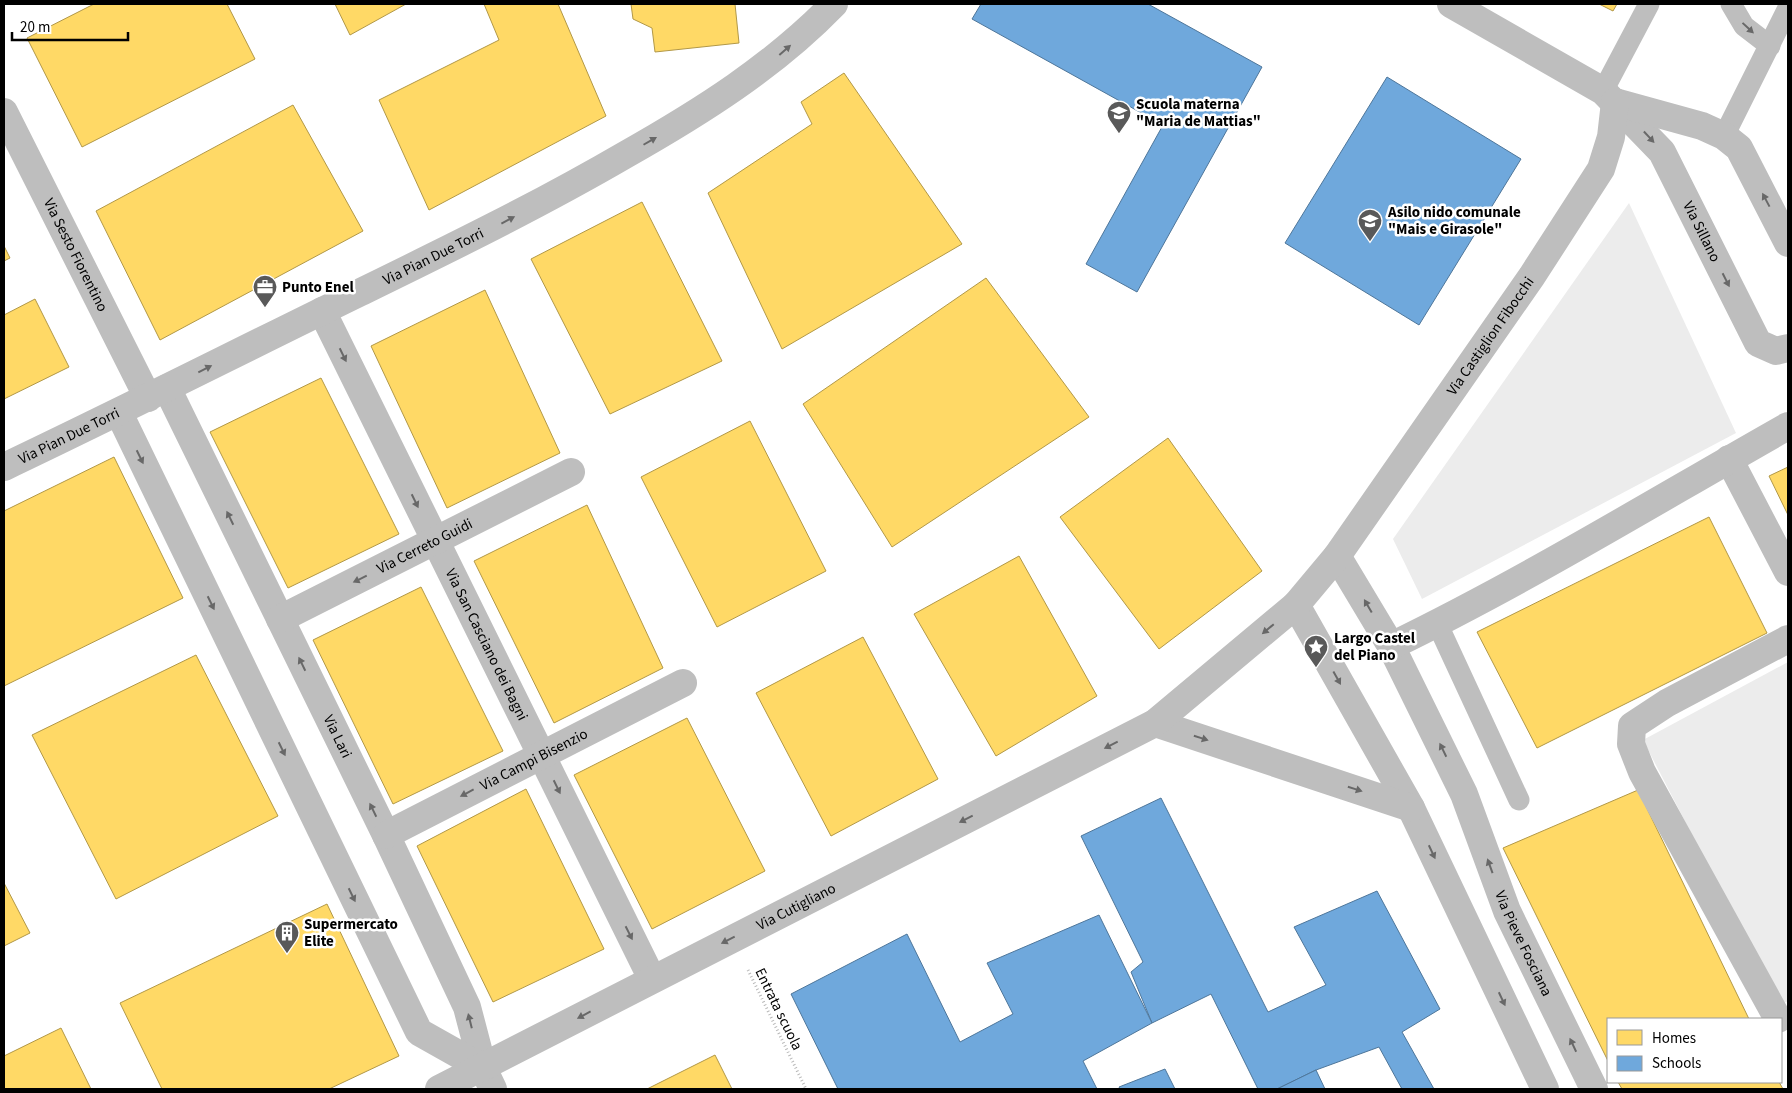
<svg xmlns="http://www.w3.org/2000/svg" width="1792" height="1093" font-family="'Source Sans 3',sans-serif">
<rect width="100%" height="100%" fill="#fff"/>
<g fill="#ececec">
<path d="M 1629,203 L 1736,433 L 1422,599 L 1393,539 Z"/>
<path d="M 1788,662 L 1788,1001 L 1780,1005 L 1643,740 Z"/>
</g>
<g fill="#ffd966" stroke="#b29847">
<path d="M 94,4 L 227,4 L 255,59 L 82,147 L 27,38 Z"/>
<path d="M 335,4 L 406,4 L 350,35 Z"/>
<path d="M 484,4 L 558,4 L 606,116 L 429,210 L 379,100 L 499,40 Z"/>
<path d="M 631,4 L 735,4 L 739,43 L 655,52 L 652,28 L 633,19 Z"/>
<path d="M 1599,4 L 1617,4 L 1613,11 Z"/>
<path d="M 844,73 L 962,244 L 782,349 L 708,193 L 812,124 L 801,102 Z"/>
<path d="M 293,105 L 363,231 L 160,340 L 96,211 Z"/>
<path d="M 642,202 L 722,361 L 610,414 L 531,259 Z"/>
<path d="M 4,246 L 10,258 L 4,261 Z"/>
<path d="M 986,278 L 1089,417 L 892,547 L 803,404 Z"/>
<path d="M 485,290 L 560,453 L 447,508 L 371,346 Z"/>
<path d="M 35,299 L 69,367 L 4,399 L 4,315 Z"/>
<path d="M 321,378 L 399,534 L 288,588 L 210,432 Z"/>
<path d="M 750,421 L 826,571 L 717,627 L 641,477 Z"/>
<path d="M 1168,438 L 1262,571 L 1159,649 L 1060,517 Z"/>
<path d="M 114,457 L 183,598 L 4,686 L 4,511 Z"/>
<path d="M 1788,467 L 1788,515 L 1769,476 Z"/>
<path d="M 587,505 L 663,668 L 554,723 L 474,561 Z"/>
<path d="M 1709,517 L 1767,633 L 1537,748 L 1477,632 Z"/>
<path d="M 1019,556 L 1097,696 L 996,756 L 914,614 Z"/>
<path d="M 421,587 L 503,751 L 393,804 L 313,640 Z"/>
<path d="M 863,637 L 938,779 L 831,836 L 756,693 Z"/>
<path d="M 196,655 L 278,816 L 116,899 L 32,735 Z"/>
<path d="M 687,718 L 765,871 L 652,929 L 574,775 Z"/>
<path d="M 526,789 L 604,949 L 493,1002 L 417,846 Z"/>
<path d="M 1638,790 L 1749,1019 L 1608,1019 L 1608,1061 L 1503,848 Z"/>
<path d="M 4,883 L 30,933 L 4,946 Z"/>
<path d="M 327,904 L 399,1056 L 329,1089 L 162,1089 L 120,1003 Z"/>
<path d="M 61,1028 L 91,1089 L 4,1089 L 4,1056 Z"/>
<path d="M 715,1055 L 732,1089 L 647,1089 Z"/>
<path d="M 1618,1082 L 1779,1082 L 1783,1089 L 1622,1089 Z"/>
</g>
<g fill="#6fa8dc" stroke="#4e769a">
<path d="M 981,4 L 1148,4 L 1262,67 L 1137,292 L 1086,264 L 1163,125 L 972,19 Z"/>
<path d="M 1387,77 L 1521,159 L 1419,325 L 1285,243 Z"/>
<path d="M 1161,798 L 1268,1012 L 1326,985 L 1294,927 L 1377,891 L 1440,1009 L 1402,1032 L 1434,1089 L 1402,1089 L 1379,1047 L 1316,1070 L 1277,1089 L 1258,1089 L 1211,994 L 1152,1023 L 1131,972 L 1143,962 L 1081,836 Z"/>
<path d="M 1099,915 L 1152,1023 L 1083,1061 L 1097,1089 L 838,1089 L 791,994 L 907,934 L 960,1042 L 1013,1014 L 987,963 Z"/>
<path d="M 1165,1069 L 1175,1089 L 1120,1089 L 1119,1087 Z"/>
<path d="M 1316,1070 L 1325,1089 L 1277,1089 Z"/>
</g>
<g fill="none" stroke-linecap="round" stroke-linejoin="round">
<path stroke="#b9b9b9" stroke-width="3" stroke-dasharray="1 2.5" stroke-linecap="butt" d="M 748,970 L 806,1089"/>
<g stroke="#bebebe" stroke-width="21">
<path d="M 1731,4 L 1744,26 L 1770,46"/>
<path d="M 1603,91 L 1649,4"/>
<path d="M 1724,136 L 1788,8"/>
<path d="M 1437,623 L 1519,800"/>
</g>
<g stroke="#bebebe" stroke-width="28">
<path id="s1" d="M 1451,4 L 1603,91 L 1662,152 L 1758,343 L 1776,351 L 1788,348"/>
<path d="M 1615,102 L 1702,126 L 1724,136 L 1739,148 L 1788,243"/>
<path id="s2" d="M 4,112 L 148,398"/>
<path id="s3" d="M 322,311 L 652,979"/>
<path id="s4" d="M 167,388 L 386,835 L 467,1007 L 483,1068 L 493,1089"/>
<path d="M 119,413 L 419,1032 L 483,1068"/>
<path d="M 1729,459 L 1788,572"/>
<path id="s5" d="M 4,467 C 124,410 242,350 361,292 C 451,248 539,205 625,155 C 701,112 774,66 834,4"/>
<path id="s6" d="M 1337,556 L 1391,646 L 1464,794 L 1507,911 L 1594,1089"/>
<path d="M 1296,605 L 1411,808 L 1545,1089"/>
<path id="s7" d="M 280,619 L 571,472"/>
<path d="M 1391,646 C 1527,580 1657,500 1788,426"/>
<path d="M 1155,723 L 1411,808"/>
<path id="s8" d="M 386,835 L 683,683"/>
<path d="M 1778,1019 L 1642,772 L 1631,744 L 1632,726 L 1667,703 L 1788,639"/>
<path id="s9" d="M 439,1089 L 1155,723 L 1296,605 L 1337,556 L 1532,276 L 1601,169 L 1611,137 L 1615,102"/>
</g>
</g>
<defs><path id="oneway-solid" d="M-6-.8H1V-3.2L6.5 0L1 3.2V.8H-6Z" transform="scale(1.25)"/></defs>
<g fill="#686868">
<use href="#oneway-solid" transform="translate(1748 28) rotate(43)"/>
<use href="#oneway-solid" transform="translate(785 50) rotate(-41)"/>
<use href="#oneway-solid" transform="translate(1649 137) rotate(47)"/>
<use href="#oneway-solid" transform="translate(650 141) rotate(-30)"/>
<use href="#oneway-solid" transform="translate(1766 200) rotate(-118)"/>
<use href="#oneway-solid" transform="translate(508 220) rotate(-28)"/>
<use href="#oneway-solid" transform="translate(1726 280) rotate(63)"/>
<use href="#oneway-solid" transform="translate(343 355) rotate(64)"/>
<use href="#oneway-solid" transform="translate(205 369) rotate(-27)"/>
<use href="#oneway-solid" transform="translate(140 457) rotate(64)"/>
<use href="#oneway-solid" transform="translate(415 501) rotate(64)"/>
<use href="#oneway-solid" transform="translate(230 518) rotate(-116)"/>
<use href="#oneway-solid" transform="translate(360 579) rotate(154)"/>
<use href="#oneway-solid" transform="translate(211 603) rotate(64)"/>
<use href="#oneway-solid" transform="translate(1368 606) rotate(-120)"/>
<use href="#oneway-solid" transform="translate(1268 629) rotate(140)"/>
<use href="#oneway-solid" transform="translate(302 664) rotate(-116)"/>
<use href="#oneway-solid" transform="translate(1337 678) rotate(61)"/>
<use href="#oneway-solid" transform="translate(1201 738) rotate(18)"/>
<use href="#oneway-solid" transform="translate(1111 745) rotate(153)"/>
<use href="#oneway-solid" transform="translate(282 749) rotate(64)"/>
<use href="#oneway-solid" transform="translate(1443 750) rotate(-116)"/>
<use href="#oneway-solid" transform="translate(557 787) rotate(64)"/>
<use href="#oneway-solid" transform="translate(1355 789) rotate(18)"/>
<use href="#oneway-solid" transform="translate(467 793) rotate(152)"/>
<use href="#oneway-solid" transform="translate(373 810) rotate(-116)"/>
<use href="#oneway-solid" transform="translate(966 819) rotate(153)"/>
<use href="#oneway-solid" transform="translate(1432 852) rotate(65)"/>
<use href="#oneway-solid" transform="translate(1490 866) rotate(-110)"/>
<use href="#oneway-solid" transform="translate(352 895) rotate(64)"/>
<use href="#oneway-solid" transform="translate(629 933) rotate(63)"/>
<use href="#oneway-solid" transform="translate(728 940) rotate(153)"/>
<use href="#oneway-solid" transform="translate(1502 999) rotate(65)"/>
<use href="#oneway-solid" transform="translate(584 1015) rotate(152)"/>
<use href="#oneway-solid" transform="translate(470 1021) rotate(-104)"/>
<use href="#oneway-solid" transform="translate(1573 1045) rotate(-115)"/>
</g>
<defs>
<symbol id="school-pin" viewBox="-11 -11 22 30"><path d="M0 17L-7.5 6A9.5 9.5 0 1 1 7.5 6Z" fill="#595959" stroke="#fff"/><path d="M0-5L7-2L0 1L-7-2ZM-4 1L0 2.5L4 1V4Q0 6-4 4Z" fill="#fff"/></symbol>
<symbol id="office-pin" viewBox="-11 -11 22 30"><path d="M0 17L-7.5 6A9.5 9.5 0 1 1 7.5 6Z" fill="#595959" stroke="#fff"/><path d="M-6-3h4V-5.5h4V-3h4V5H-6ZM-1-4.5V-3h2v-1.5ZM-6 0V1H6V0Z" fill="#fff"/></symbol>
<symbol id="sight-pin" viewBox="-11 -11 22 30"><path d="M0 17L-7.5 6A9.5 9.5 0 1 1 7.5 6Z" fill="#595959" stroke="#fff"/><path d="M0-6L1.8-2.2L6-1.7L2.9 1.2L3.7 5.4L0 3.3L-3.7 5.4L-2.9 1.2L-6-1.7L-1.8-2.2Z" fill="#fff"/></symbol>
<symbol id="building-pin" viewBox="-11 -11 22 30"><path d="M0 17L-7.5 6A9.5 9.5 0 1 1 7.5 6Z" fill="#595959" stroke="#fff"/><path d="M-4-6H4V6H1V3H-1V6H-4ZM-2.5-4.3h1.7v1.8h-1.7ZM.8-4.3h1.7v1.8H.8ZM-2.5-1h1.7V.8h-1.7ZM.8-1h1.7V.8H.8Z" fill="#fff"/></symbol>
</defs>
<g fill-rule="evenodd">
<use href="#school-pin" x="1105" y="99" width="28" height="38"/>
<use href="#school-pin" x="1356" y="207" width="28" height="38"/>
<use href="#office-pin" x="251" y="273" width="28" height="38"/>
<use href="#sight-pin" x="1302" y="633" width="28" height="38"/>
<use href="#building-pin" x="273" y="919" width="28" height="38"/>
</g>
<g text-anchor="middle" stroke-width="5" stroke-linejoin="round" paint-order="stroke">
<g font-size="15" font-weight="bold" fill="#000" stroke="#fff" text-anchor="start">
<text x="1136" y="109">Scuola materna<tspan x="1136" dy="17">"Maria de Mattias"</tspan></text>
<text x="1388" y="217">Asilo nido comunale<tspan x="1388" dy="17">"Mais e Girasole"</tspan></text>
<text x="282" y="292">Punto Enel</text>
<text x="1334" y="643">Largo Castel<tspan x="1334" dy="17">del Piano</tspan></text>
<text x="304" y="929">Supermercato<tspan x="304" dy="17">Elite</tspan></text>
</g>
<g font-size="15" fill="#000" stroke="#fff">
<text dy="5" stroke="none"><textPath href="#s1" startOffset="349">Via Sillano</textPath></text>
<text dy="5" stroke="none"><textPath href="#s2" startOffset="160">Via Sesto Fiorentino</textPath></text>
<text dy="5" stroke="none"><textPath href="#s5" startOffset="478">Via Pian Due Torri</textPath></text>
<text dy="5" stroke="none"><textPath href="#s9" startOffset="1320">Via Castiglion Fibocchi</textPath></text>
<text dy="5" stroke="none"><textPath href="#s5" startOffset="72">Via Pian Due Torri</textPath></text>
<text dy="5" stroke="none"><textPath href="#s7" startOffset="162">Via Cerreto Guidi</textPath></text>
<text dy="5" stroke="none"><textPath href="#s3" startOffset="372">Via San Casciano dei Bagni</textPath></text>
<text dy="5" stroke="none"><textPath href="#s4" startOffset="388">Via Lari</textPath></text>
<text dy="5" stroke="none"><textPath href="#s8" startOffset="166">Via Campi Bisenzio</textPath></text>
<text dy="5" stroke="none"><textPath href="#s9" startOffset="401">Via Cutigliano</textPath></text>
<text dy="5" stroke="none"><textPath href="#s6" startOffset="431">Via Pieve Fosciana</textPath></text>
<text transform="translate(779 1009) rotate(64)" y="5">Entrata scuola</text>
</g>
</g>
<rect width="1792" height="1093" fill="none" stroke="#000000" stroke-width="10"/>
<rect x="1607" y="1018" width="175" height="65" fill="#ffffff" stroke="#999999"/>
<rect x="1617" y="1030" width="25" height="15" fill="#ffd966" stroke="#999999"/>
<text x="1652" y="1043" font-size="15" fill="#000000">Homes</text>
<rect x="1617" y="1056" width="25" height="15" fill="#6fa8dc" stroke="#999999"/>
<text x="1652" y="1068" font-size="15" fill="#000000">Schools</text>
<path d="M12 32v8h116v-8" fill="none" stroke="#000000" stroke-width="2.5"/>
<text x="20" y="32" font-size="15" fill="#000000" stroke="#ffffff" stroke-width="4" paint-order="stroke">20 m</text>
</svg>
